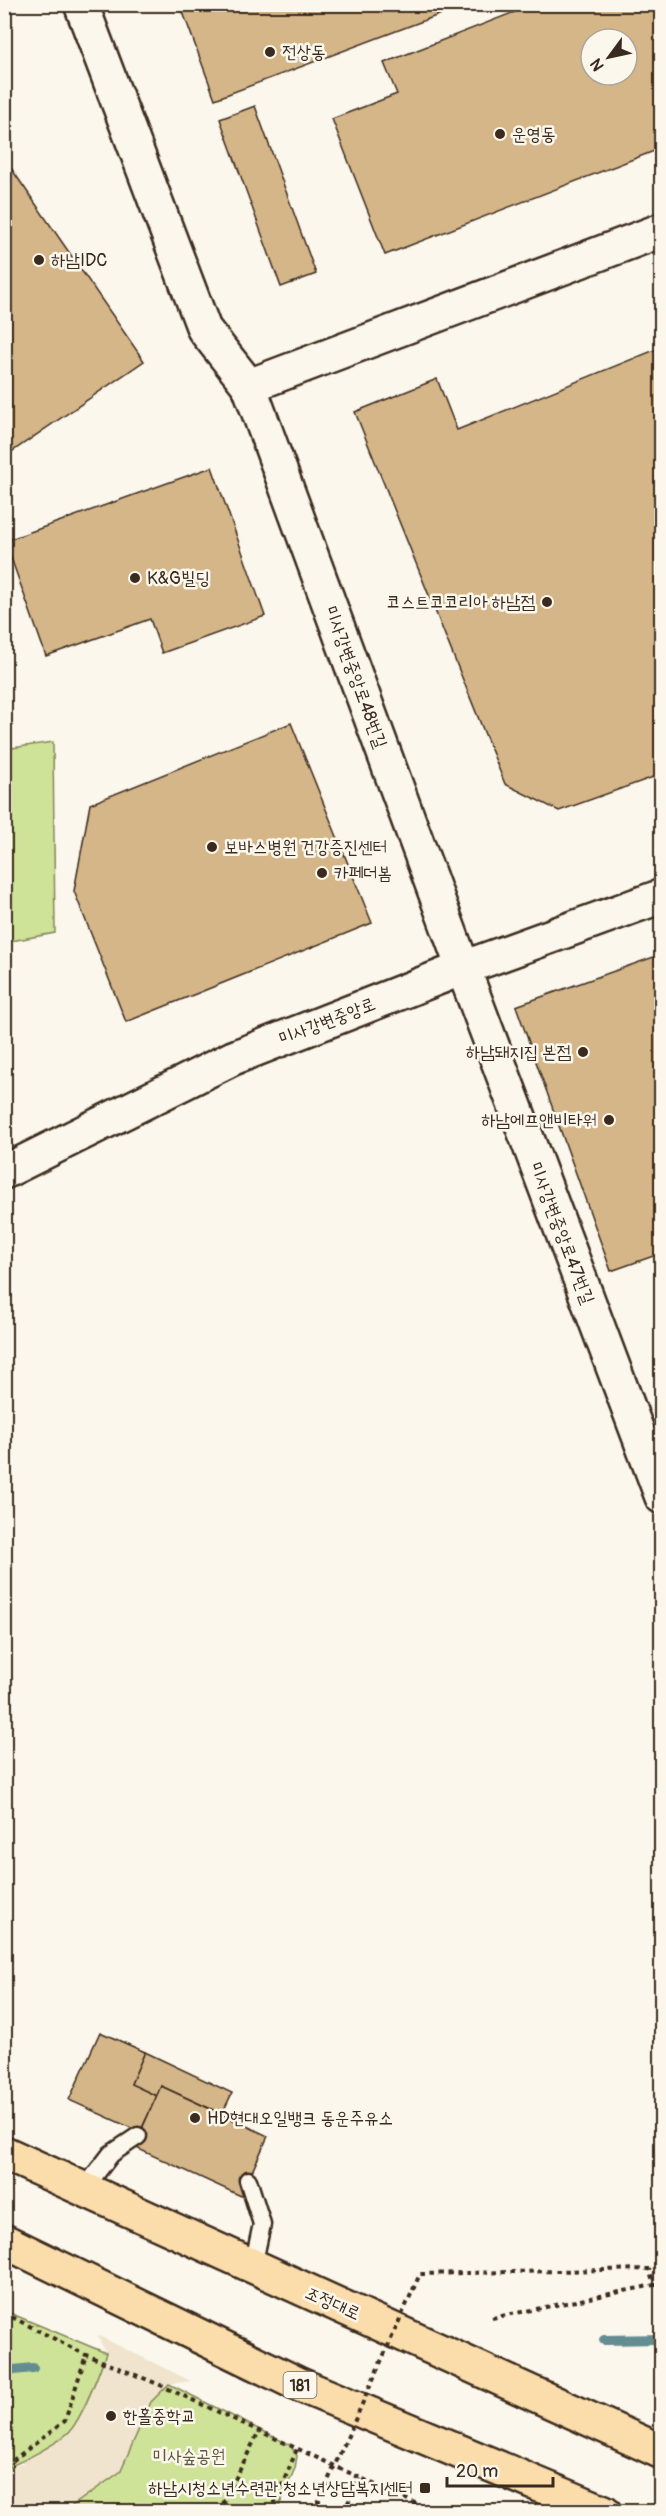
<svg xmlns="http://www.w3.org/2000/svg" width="666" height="2516" font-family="Pangolin,'Poor Story',sans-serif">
<rect width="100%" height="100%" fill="#fbf7ec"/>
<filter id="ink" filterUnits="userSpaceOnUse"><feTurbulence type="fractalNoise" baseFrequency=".0167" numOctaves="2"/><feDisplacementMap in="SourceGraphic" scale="12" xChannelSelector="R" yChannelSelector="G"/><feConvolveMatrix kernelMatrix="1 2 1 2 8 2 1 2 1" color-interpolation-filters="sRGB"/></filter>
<g filter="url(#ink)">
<path fill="#f0e4ce" d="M 97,2335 L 191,2381 L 169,2384 L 151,2401 L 120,2472 L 65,2511 L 5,2512 L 5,2468 L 23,2463 L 106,2353 Z"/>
<g fill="#cee397" stroke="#84865a" stroke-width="1.5">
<path d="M 53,742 L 55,933 L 5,942 L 5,749 Z"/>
<path d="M 5,2311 L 106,2353 C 99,2373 83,2415 70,2431 C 59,2443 20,2463 5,2468 Z"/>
<path d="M 169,2384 L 290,2445 L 297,2456 L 295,2468 L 277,2511 L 65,2511 L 120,2472 L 151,2402 Z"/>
</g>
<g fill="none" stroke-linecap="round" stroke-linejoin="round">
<g stroke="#648d91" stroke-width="10">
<path d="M 604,2340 L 662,2339"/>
<path d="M 4,2371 L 33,2368"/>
</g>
</g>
<g fill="#d5b689" stroke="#3b2a1e" stroke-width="1.5" fill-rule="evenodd">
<path d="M 180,4 L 468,4 L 215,99 Z"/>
<path d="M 535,4 L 662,4 L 662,148 L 385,255 L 332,119 L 397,94 L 384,63 ZM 591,39 L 627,39 L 627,75 L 591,75 Z"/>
<path d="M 255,106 L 316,274 L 281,287 L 220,119 Z"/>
<path d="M 4,158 L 144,361 L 4,457 Z"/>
<path d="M 662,347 L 662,774 L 559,811 L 505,784 L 355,412 L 437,379 L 457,430 Z"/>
<path d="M 212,467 L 265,616 L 162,653 L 150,619 L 46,656 L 5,541 Z"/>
<path d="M 291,723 L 372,923 L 126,1022 L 74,891 L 90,804 Z"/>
<path d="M 662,954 L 662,1253 L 611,1271 L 516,1006 Z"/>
<path d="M 100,2032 L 145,2052 L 131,2084 L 157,2096 L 140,2132 L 69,2100 Z"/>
<path d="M 145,2052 L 232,2093 L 222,2114 L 161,2086 L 157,2096 L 131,2084 Z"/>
<path d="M 161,2086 L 268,2136 L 241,2196 L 134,2147 Z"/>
</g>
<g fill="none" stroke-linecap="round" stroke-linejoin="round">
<defs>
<g id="lane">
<path d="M 248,2180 L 262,2224 L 253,2266"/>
<path d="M 84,2189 L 111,2154 L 138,2136"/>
</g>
<g id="street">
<path d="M 81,4 L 204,329 L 249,386 L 463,968 L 662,1497"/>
<path d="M 249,386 L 662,230"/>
</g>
<path id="secondary" d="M 4,1172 L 233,1058 L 463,968 L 662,896"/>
<g id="primary">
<path d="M 4,2153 L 662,2452"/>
<path d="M 4,2241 L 300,2385 L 604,2512"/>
</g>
</defs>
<use href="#lane" stroke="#3b2a1e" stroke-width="21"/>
<use href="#street" stroke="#3b2a1e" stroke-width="38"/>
<use href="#secondary" stroke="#3b2a1e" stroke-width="38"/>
<use href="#primary" stroke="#3b2a1e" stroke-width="38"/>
<g stroke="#3b2a1e" stroke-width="4" stroke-dasharray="4.5 4.5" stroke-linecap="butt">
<path d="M 654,2285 L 662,2285"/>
<path d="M 4,2313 L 86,2355 L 158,2384 L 434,2512"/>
<path d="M 492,2318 L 654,2285 L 649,2269"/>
<path d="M 4,2463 L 12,2461 L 65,2421 L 86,2355"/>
<path d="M 219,2512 L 259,2431"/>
<path d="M 271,2512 L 297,2449"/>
<path d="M 344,2512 L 359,2478"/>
</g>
<use href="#lane" stroke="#fbf7ec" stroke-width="16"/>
<use href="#street" stroke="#fbf7ec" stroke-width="33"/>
<use href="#secondary" stroke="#fbf7ec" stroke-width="33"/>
<use href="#primary" stroke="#fbddab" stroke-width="33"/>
<path stroke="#3b2a1e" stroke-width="4" stroke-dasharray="4.5 4.5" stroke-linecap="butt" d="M 314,2512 L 420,2274 L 649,2269"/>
</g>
</g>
<g fill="#3b2a1e" stroke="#fbf7ec" stroke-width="2">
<circle cx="270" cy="52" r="6"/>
<circle cx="500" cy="134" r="6"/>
<circle cx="39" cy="260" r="6"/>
<circle cx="135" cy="578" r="6"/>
<circle cx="547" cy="602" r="6"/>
<circle cx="212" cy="847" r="6"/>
<circle cx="322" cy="873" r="6"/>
<circle cx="583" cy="1052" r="6"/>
<circle cx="609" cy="1120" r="6"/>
<circle cx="195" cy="2118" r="6"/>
<circle cx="111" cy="2416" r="6"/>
<rect x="419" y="2482" width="12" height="12" rx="3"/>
</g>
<g text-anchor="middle" stroke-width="5" stroke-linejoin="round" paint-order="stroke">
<rect fill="#fbf7ec" stroke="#75685c" stroke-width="1.5" x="283.5" y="2372" width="33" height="26" rx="4.5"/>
<g font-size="16" font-weight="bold" fill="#3b2a1e">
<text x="300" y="2391">181</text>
</g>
<g font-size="18" fill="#3b2a1e" stroke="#fbf7ec" text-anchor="start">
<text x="282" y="58">전상동</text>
<text x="512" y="140">운영동</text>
<text x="51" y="266">하남IDC</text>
<text x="147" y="584">K&amp;G빌딩</text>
<text x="535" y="608" text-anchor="end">코스트코코리아 하남점</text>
<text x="224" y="853">보바스병원 건강증진센터</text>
<text x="334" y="879">카페더봄</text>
<text x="571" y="1058" text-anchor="end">하남돼지집 본점</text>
<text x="597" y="1126" text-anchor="end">하남에프앤비타워</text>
<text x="207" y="2124">HD현대오일뱅크 동운주유소</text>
<text x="123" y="2422">한홀중학교</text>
<text x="413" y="2494" text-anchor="end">하남시청소년수련관.청소년상담복지센터</text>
</g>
<g font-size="18" fill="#3b2a1e" stroke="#fbf7ec">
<text transform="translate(356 677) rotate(70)" y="6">미사강변중앙로48번길</text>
<text transform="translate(327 1021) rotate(-21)" y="6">미사강변중앙로</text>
<text transform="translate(562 1233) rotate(69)" y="6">미사강변중앙로47번길</text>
<text transform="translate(333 2303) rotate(24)" y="6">조정대로</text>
</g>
<g font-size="18" fill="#60583c" stroke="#fbf7ec">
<text x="189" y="2462">미사숲공원</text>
</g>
</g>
<rect width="666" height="2516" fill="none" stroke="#fbf7ec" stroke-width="24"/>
<rect x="12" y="12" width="642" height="2492" fill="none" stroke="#3b2a1e" stroke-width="2" filter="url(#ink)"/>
<g transform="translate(609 57) rotate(237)"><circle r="28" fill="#fbf7ec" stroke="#aea59a" stroke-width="1.5"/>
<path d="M0-4.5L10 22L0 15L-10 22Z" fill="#3b2a1e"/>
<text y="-9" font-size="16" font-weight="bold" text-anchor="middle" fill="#3b2a1e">N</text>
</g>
<path d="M447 2477v9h106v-9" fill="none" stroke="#3b2a1e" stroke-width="3"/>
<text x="456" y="2477" font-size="18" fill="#3b2a1e" stroke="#fbf7ec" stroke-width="4.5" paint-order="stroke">20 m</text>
</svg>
